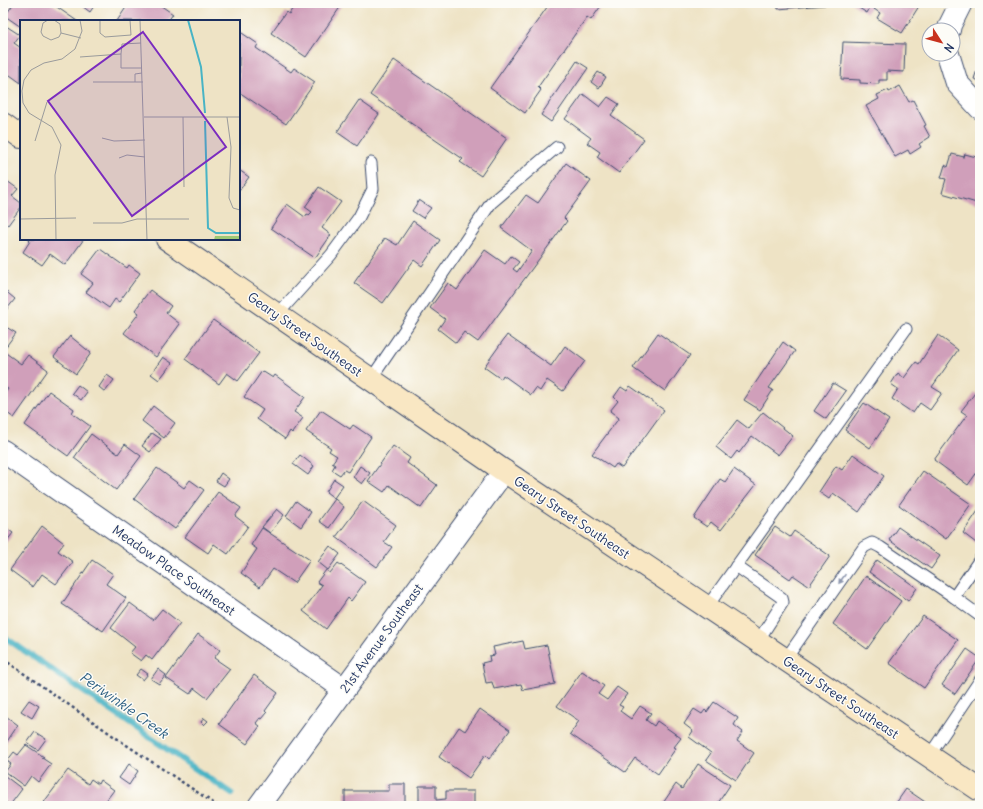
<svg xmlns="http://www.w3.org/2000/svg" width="983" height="809" font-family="Delius,sans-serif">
<rect width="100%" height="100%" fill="#fdfcf7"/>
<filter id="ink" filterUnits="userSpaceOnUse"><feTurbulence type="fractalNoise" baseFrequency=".025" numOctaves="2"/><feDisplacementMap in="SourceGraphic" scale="8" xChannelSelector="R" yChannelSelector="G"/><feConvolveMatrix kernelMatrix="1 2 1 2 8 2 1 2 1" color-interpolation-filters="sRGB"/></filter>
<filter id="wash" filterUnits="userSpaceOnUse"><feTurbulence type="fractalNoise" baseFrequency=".012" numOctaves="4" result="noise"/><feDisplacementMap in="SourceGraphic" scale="16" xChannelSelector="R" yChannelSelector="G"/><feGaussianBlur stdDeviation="0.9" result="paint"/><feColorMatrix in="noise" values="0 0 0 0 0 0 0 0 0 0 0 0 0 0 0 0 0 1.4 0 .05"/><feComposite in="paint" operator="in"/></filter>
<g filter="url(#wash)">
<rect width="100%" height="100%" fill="#eee3c5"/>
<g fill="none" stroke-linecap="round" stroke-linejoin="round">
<path stroke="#48b4c5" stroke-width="6" d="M 3,636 L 232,794"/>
</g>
<g id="blocks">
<g fill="#d09fba">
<path d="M 14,3 L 51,3 L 77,21 L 21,21 L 21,27 L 5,16 Z"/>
<path d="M 78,3 L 96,3 L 90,12 Z"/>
<path d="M 129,3 L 157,3 L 173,14 L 168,21 L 117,21 Z"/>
<path d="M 296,3 L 343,3 L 306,57 L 271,33 L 286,12 L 289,14 Z"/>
<path d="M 550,3 L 603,3 L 591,20 L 587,17 L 538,87 L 541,90 L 525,113 L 490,88 Z"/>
<path d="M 777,3 L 825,3 L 825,5 L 778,9 Z"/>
<path d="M 851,3 L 921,3 L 902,33 L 877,18 L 880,13 L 874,9 L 876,6 L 872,4 L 867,13 Z"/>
<path d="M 3,24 L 20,35 L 14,43 L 21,48 L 21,83 L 3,70 Z"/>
<path d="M 239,31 L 258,44 L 256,48 L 291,72 L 294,68 L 315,82 L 286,124 L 239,92 Z"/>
<path d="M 843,42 L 905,44 L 904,72 L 887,71 L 887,80 L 879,80 L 879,84 L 860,83 L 860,80 L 841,79 Z"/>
<path d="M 394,60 L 507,138 L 481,176 L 460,162 L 463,159 L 370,95 Z"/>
<path d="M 577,61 L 588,68 L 551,122 L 541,115 Z"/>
<path d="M 978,67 L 980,67 L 980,81 L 974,79 Z"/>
<path d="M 598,72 L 606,77 L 599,88 L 591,82 Z"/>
<path d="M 900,86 L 909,102 L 913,100 L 926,125 L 924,126 L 930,137 L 919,144 L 921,147 L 910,154 L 908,150 L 895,157 L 866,106 L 879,99 L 877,95 L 888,90 L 889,92 Z"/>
<path d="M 583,94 L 600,107 L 608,97 L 619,104 L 611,115 L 644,139 L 619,173 L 597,157 L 600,152 L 587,143 L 591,138 L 565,119 Z"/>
<path d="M 359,100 L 379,114 L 357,146 L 337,132 Z"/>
<path d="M 952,154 L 964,157 L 965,154 L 980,158 L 980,204 L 942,193 L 946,179 L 941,178 L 945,165 L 948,167 Z"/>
<path d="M 566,163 L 591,181 L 564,218 L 567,221 L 478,342 L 464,332 L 456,343 L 438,329 L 445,319 L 430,308 L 448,283 L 457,290 L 485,250 L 505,264 L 511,256 L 519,262 L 513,269 L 517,272 L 532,251 L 501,228 L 526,195 L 538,203 Z"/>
<path d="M 239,170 L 249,177 L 239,191 Z"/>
<path d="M 3,178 L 18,189 L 12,196 L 21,203 L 21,207 L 8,225 L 3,222 Z"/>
<path d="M 319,187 L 341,202 L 322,228 L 331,235 L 315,258 L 271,228 L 287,204 L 305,217 L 307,214 L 309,215 L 312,212 L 305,207 Z"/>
<path d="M 419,200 L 431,208 L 423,218 L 412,211 Z"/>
<path d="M 413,221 L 440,240 L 422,266 L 414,260 L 383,303 L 354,283 L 385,238 L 397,245 Z"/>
<path d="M 28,239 L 84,239 L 65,265 L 50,254 L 42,265 L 23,252 L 30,241 Z"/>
<path d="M 100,249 L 127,268 L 129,265 L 140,273 L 119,302 L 115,299 L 109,308 L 86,292 L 93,283 L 81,274 Z"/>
<path d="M 3,289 L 15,299 L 3,314 Z"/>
<path d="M 150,290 L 171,306 L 166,313 L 180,324 L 156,357 L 124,333 L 139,313 L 135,310 Z"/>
<path d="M 213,320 L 259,353 L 238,381 L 227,373 L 219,384 L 185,359 Z"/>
<path d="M 6,327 L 16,333 L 4,349 L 3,331 Z"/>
<path d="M 658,333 L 690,355 L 665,391 L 633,368 Z"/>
<path d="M 507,335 L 551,366 L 565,346 L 585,361 L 563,391 L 547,380 L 540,391 L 536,388 L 531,395 L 503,375 L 501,379 L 484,367 Z"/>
<path d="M 938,335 L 958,350 L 932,387 L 942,393 L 930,410 L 920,403 L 913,413 L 892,399 L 898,389 L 891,384 L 898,373 L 904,378 L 916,362 L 919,364 Z"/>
<path d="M 70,336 L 91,353 L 76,374 L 54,357 Z"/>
<path d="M 783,342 L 795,351 L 769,388 L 773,390 L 760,410 L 744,400 Z"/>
<path d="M 3,351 L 21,364 L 28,355 L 48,370 L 14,418 L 3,410 L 3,396 L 8,389 L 3,385 Z"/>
<path d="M 163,357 L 172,363 L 159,380 L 151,374 Z"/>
<path d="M 262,371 L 273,378 L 275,375 L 305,397 L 294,412 L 303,418 L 292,433 L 290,431 L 285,439 L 257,419 L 263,410 L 244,397 Z"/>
<path d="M 107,375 L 114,380 L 105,392 L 99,387 Z"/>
<path d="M 833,383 L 846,391 L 826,419 L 814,411 Z"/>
<path d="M 78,385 L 87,392 L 81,400 L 72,393 Z"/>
<path d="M 630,386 L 664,410 L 622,468 L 616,464 L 613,468 L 592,454 L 619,418 L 610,411 L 618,401 L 614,397 L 621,387 L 627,391 Z"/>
<path d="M 49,391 L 74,409 L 72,413 L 90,426 L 68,456 L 25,425 Z"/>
<path d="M 975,393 L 980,396 L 980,468 L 968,485 L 934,460 L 967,415 L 961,411 Z"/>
<path d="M 864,403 L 889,420 L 870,448 L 845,430 Z"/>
<path d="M 153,406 L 175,423 L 164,438 L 142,421 Z"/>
<path d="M 321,410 L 350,429 L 353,425 L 371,437 L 348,472 L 344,470 L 340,475 L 332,470 L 335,465 L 332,463 L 337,456 L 329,451 L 331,448 L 306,431 Z"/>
<path d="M 763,412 L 793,436 L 778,455 L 752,436 L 739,453 L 737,451 L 731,459 L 716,447 L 737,420 L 749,429 Z"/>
<path d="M 152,433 L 161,439 L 150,452 L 142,446 Z"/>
<path d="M 91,434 L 118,454 L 125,444 L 141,456 L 116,490 L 74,458 Z"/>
<path d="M 393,446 L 410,458 L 407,463 L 437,485 L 421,508 L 389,485 L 384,492 L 368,481 Z"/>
<path d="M 853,454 L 884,476 L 859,512 L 833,493 L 829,499 L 819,492 L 836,466 L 842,470 Z"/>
<path d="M 300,455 L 314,466 L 308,475 L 293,464 Z"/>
<path d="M 360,466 L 370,473 L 362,484 L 353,477 Z"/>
<path d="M 157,468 L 184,488 L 190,480 L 204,490 L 175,529 L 134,499 Z"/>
<path d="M 734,469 L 756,485 L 721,530 L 711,522 L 707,527 L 694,518 L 720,479 L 725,482 Z"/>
<path d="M 923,471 L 971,504 L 946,539 L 899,505 Z"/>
<path d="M 221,473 L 229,479 L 224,486 L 216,481 Z"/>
<path d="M 334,479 L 343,485 L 334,498 L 326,492 Z"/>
<path d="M 218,492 L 241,508 L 235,516 L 248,526 L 228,554 L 214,544 L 208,553 L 185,537 Z"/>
<path d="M 335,499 L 344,507 L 329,528 L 319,521 Z"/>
<path d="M 296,501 L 311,512 L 301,527 L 286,516 Z"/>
<path d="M 363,501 L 396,525 L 384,542 L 392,547 L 377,567 L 336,537 Z"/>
<path d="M 980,508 L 980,538 L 976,543 L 963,533 Z"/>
<path d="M 277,509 L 284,515 L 270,533 L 262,527 Z"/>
<path d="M 3,526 L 13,533 L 3,546 Z"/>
<path d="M 42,526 L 64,543 L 58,551 L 73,562 L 56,584 L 42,574 L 33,587 L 10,570 Z"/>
<path d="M 775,527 L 790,537 L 794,531 L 830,556 L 809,586 L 793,575 L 790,579 L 755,555 Z"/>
<path d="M 898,527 L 940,556 L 931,569 L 889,540 Z"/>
<path d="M 262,528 L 310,560 L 294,583 L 273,569 L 260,587 L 241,573 L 257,549 L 251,545 Z"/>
<path d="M 330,546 L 340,554 L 328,570 L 318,562 Z"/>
<path d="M 92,560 L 113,574 L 106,584 L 126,598 L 103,631 L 62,604 Z"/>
<path d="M 877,560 L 917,588 L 908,601 L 869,572 Z"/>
<path d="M 338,563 L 365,582 L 351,601 L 348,598 L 326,629 L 303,611 L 322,585 L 317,582 L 326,570 L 330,573 Z"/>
<path d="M 866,576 L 901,601 L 867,649 L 833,624 Z"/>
<path d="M 130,603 L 153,620 L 162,609 L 180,623 L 152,660 L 146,655 L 141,661 L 130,653 L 135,647 L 111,628 Z"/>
<path d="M 923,616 L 958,640 L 924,688 L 889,663 Z"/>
<path d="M 198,634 L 220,650 L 214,658 L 230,669 L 207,698 L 194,688 L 190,694 L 166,678 Z"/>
<path d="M 523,641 L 525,649 L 547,645 L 555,684 L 523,690 L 521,684 L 494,689 L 492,682 L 486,683 L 482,663 L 490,661 L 489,656 L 495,655 L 493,647 Z"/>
<path d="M 967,649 L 980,658 L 955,694 L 942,685 Z"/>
<path d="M 141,669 L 148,674 L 143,680 L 136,675 Z"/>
<path d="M 158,669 L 166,675 L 159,684 L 151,679 Z"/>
<path d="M 582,671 L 604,686 L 598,694 L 607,700 L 617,687 L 627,694 L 619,705 L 623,707 L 620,711 L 631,719 L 640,706 L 651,713 L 646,720 L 654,726 L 657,721 L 681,738 L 674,747 L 676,748 L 658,774 L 635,758 L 625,772 L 570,734 L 579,721 L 557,706 Z"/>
<path d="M 254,675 L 278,693 L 265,711 L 267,713 L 262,719 L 260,718 L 256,723 L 260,726 L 247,744 L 219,724 Z"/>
<path d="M 29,700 L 39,706 L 32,718 L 21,711 Z"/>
<path d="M 714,702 L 738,718 L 734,725 L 743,732 L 737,741 L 754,753 L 736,780 L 706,760 L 711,753 L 689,737 L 693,731 L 684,724 L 694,709 L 702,714 L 705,710 L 707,712 Z"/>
<path d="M 480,709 L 510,730 L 489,759 L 485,755 L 469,778 L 439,757 L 459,727 L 465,731 Z"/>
<path d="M 3,714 L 18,725 L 4,746 L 7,748 L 3,753 Z"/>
<path d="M 204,718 L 208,721 L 204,725 L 201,722 Z"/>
<path d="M 35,732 L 46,739 L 38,750 L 27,743 Z"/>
<path d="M 26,745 L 44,757 L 42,758 L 51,764 L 38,782 L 31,776 L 24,786 L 5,772 L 11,764 L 7,761 L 14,752 L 18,755 Z"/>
<path d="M 129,764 L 138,771 L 129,785 L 119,778 Z"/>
<path d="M 698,764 L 730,785 L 716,806 L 661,806 L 676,784 L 682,789 Z"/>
<path d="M 68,770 L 88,784 L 91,779 L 98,784 L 100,780 L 114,790 L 102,806 L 50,806 L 44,802 Z"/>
<path d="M 5,776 L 22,789 L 10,805 L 3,800 L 3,778 Z"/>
<path d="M 389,784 L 405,784 L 405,804 L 419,804 L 419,786 L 436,786 L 436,800 L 446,799 L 446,791 L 474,791 L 474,806 L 345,806 L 345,791 L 389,791 Z"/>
<path d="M 906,789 L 931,806 L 894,806 Z"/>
</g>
</g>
</g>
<g filter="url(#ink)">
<use href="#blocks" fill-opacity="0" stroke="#3b4a6d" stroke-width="1"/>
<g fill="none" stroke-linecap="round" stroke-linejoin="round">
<defs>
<g id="lane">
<path d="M 277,315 L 331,255 L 359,217 L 373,189 L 371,163"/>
<path d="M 371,379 L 491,203 L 557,147"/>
<path d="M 980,559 L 954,597 L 980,616"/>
<path d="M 736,566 L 782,598 L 783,602 L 758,641"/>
<path d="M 707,607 L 906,329"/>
<path d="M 785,660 L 864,547 L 872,543 L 880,547 L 954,597"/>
<path d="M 929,756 L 980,680"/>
</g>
<g id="street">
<path d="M 949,30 L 950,25 L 961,3"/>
<path d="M 948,54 L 957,83 L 980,108"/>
<path d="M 3,451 L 344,689"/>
<path d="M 259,806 L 504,471"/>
</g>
<g id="secondary">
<path d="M 3,124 L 21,137"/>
<path d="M 167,239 L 504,471 L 980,790"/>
</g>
</defs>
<use href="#lane" stroke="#3b4a6d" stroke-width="13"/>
<use href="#street" stroke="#3b4a6d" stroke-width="24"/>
<use href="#secondary" stroke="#3b4a6d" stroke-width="24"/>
<path stroke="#3b4a6d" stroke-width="2.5" stroke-dasharray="3 3" stroke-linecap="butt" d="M 3,659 L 125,744 L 218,806"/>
<use href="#lane" stroke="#fff" stroke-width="11"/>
<use href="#street" stroke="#fff" stroke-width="22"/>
<use href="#secondary" stroke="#f9e7c3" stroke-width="22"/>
</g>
<defs><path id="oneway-solid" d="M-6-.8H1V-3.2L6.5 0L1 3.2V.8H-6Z"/></defs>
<use fill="#8d97ae" href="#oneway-solid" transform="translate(842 579) rotate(125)"/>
</g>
<g text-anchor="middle" stroke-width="3" stroke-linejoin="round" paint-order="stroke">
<g font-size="13" fill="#1b2f5e" stroke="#fdfcf7">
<text transform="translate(305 334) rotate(35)" y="5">Geary Street Southeast</text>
<text transform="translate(572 517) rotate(34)" y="5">Geary Street Southeast</text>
<text transform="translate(174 570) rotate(35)" y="5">Meadow Place Southeast</text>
<text transform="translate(381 638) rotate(-54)" y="5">21st Avenue Southeast</text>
<text transform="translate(841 697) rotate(34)" y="5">Geary Street Southeast</text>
</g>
<g font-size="14" font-style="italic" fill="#2b5e82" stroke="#fdfcf7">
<text transform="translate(124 705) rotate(35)" y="5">Periwinkle Creek</text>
</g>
</g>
<g transform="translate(20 20)">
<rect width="220" height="220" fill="#eee3c5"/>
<path d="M 195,216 L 220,216 L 220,220 L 194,220 Z" fill="#9fc975"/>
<path fill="none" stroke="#48b4c5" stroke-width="2" d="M 168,0 L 181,47 L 185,93M 185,101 L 188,208 L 196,213 L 220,213"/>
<path fill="none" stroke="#9a9b9c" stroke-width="1" d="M 28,0 L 23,3 L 21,12 L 23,16 L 31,20 L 39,17 L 41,13 L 40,4 L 34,0M 80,0 L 80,13 L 85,17 L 111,15 L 110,0M 120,0 L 127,220M 41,13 L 61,18M 101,34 L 101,48 L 122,48M 60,37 L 101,34 L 102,24 L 121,23M 73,62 L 123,62M 115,62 L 115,54 L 122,53M 124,97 L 220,97M 163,97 L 164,167M 207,97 L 211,127 L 209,178 L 213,188 L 220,190M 82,118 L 94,121 L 125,120M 15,121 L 27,82M 99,138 L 107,135 L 125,137M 0,199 L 56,198M 73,203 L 102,203 L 117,199 L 169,199M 36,220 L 35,155 L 41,125 L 32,107 L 9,93 L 3,83 L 2,71 L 4,60 L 11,50 L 24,43 L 42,39 L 55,29 L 62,11 L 60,0"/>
<path fill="#7b2cbf" fill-opacity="0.15" stroke="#7b2cbf" stroke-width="2" d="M 123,12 L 206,127 L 112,196 L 28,81 Z"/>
<rect width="220" height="220" fill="none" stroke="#1b2f5e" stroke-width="2"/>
</g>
<rect width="983" height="809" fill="none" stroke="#fdfcf7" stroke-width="16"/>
<g transform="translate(941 42) rotate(126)"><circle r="19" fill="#fdfcf7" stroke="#a3aaba"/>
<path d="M0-3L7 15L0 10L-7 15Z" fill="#c8321e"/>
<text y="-6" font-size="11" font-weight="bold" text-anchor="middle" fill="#1b2f5e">N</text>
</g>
</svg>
